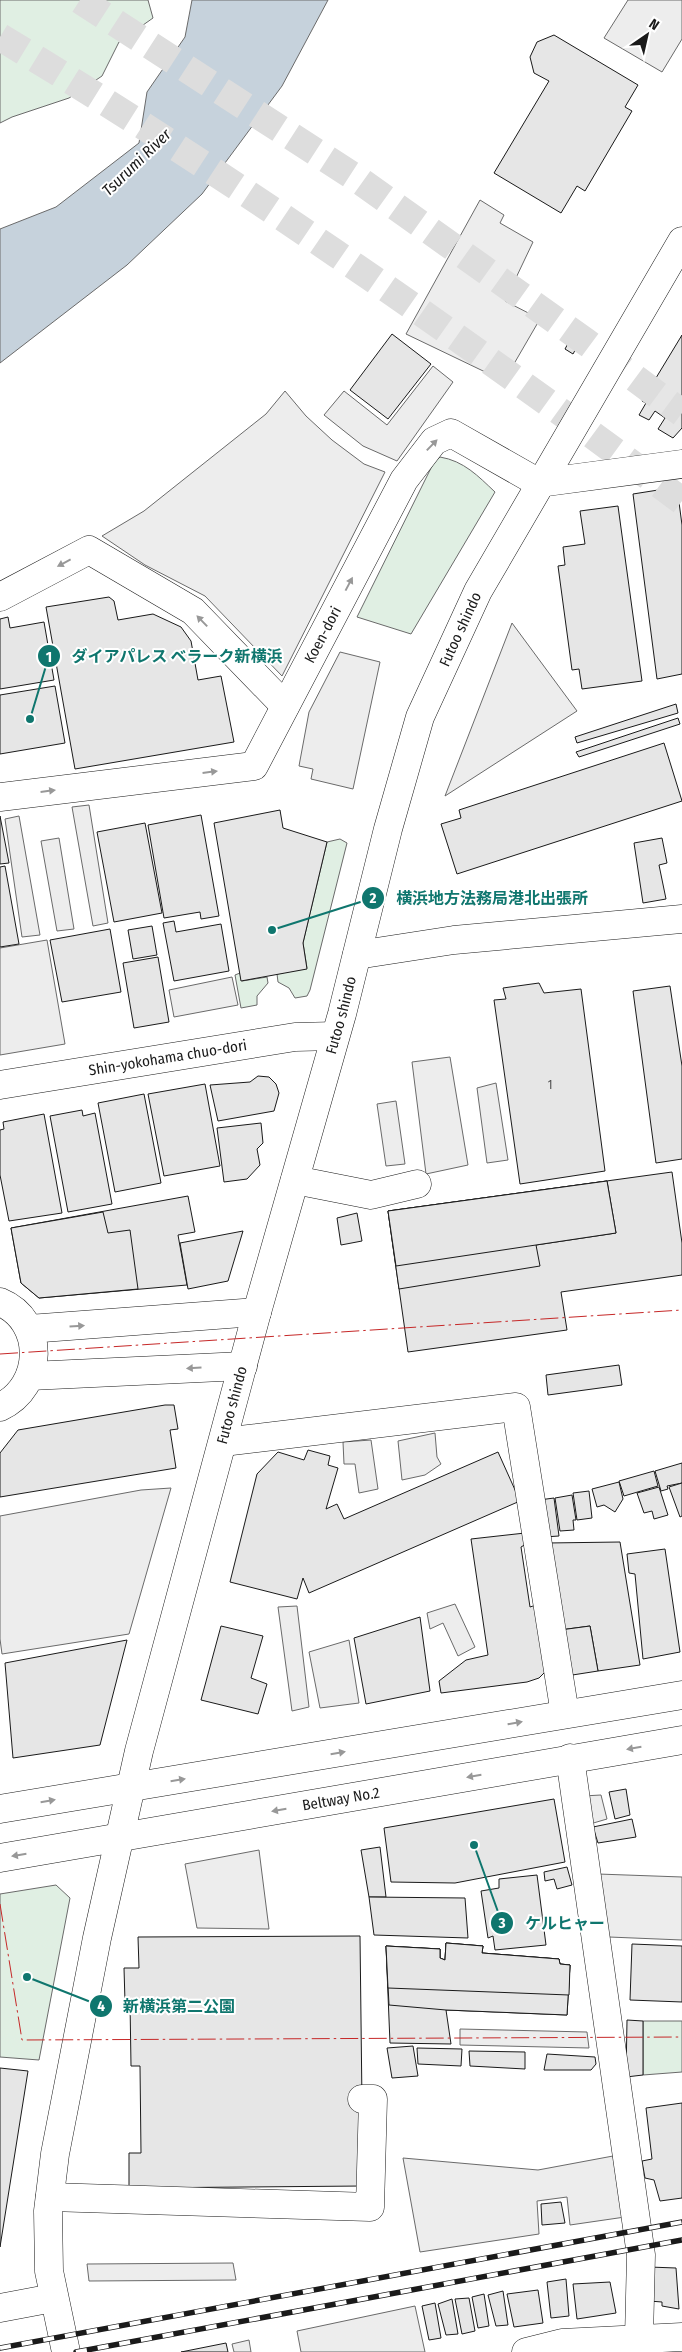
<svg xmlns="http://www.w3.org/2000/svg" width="682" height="2352" font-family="'Fira Sans Condensed','Noto Sans JP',sans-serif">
<rect width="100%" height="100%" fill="#fff"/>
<g fill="#e0efe3" stroke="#6a6a6a">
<path d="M 0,0 L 148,0 L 153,18 L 119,42 L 102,76 L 69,98 L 12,117 L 0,123 Z"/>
<path d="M 440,457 C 464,461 478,476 495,492 L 411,634 L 357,617 L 434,462 Z"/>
<path d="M 340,839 L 347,843 L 310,990 L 307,996 L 295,998 L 289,988 L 278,982 L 277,974 L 307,968 L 303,943 L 327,842 Z"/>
<path d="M 240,973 L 242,981 L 267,977 L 268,983 L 257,996 L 257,1005 L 241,1008 L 235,975 Z"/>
<path d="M 56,1885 L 70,1898 L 39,2060 L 0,2057 L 0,1894 Z"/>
<path d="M 643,2021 L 682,2021 L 682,2072 L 643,2075 Z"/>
</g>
<g fill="#ededed" stroke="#6a6a6a">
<path d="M 628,0 L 682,0 L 682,39 L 662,72 L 604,38 Z"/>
<path d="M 480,200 L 504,215 L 500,223 L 533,242 L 505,301 L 540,319 L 504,381 L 406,334 Z"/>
<path d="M 433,366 L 453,382 L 397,461 L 363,446 L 324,415 L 344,391 L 387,425 Z"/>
<path d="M 285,391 L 306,416 L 332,440 L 364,464 L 385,472 L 282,676 L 205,596 L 145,565 L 102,536 L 144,511 L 266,414 Z"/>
<path d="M 512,623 L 577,711 L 445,796 Z"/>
<path d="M 340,652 L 380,662 L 353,789 L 311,779 L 313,769 L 299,766 L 309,712 Z"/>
<path d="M 89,805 L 108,923 L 93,926 L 72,807 Z"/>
<path d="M 19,816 L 40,935 L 22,937 L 5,819 Z"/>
<path d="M 59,838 L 74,929 L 57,931 L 41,841 Z"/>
<path d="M 47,940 L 65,1044 L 0,1055 L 0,948 Z"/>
<path d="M 232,977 L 238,1005 L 174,1017 L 169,990 Z"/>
<path d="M 450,1057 L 468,1165 L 426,1174 L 412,1062 Z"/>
<path d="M 496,1083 L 508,1160 L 487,1163 L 477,1088 Z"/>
<path d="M 396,1101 L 405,1164 L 386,1166 L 377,1104 Z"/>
<path d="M 435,1433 L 437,1457 L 441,1464 L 425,1475 L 402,1480 L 398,1441 Z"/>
<path d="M 371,1440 L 378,1489 L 359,1493 L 355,1464 L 344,1464 L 343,1442 Z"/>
<path d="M 171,1488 L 129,1634 L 2,1654 L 0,1639 L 0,1516 L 141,1490 Z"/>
<path d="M 455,1604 L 475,1647 L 458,1656 L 443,1623 L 430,1629 L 427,1613 Z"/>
<path d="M 297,1606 L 309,1707 L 292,1711 L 278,1607 Z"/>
<path d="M 349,1640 L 359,1703 L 320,1708 L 309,1652 Z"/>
<path d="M 601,1795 L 607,1819 L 590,1824 L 583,1796 Z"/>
<path d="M 259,1850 L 269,1929 L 197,1928 L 185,1864 Z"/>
<path d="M 598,1874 L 682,1877 L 682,1940 L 609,1937 Z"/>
<path d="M 460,2029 L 587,2032 L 589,2048 L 460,2045 Z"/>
<path d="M 613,2156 L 625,2217 L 570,2225 L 567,2197 L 537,2201 L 539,2234 L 420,2252 L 403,2158 L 538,2170 Z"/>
<path d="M 233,2263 L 236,2280 L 89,2281 L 87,2264 Z"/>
<path d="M 415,2306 L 425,2352 L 301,2352 L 297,2331 Z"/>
<path d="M 249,2340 L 251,2352 L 234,2352 L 232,2344 Z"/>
</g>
<path fill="#c6d2dc" stroke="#6a6a6a" d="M 192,0 L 328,0 L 282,86 L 202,194 L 127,265 L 0,363 L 0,229 L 56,207 L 139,143 L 147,92 L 185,37 Z"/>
<g fill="#e6e6e6" stroke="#1a1a1a">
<path d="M 554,35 L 638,85 L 625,107 L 632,111 L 585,191 L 577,186 L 561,213 L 494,173 L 549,81 L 534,73 L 530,57 L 537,42 Z"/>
<path d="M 392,334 L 431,364 L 388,419 L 350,390 Z"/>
<path d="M 682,335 L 682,428 L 673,438 L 658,429 L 665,418 L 655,411 L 649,420 L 639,415 L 646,403 L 642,401 Z"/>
<path d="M 571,338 L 579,343 L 573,354 L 565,349 Z"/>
<path d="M 677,487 L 682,525 L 682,674 L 657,679 L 633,494 Z"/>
<path d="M 618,506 L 642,681 L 582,689 L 579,669 L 572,670 L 558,566 L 565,565 L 563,547 L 585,544 L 580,511 Z"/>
<path d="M 109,597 L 114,601 L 118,620 L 153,614 L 181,627 L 191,641 L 198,680 L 221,676 L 234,742 L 75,769 L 46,607 Z"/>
<path d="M 8,617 L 10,628 L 44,622 L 54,680 L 0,689 L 0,619 Z"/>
<path d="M 55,686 L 65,743 L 0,754 L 0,695 Z"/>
<path d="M 676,704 L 678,713 L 577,743 L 575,737 Z"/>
<path d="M 678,718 L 680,724 L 579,757 L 576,752 Z"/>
<path d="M 664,743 L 682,801 L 457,874 L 441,824 L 461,818 L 459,810 Z"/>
<path d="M 280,810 L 283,828 L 327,842 L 303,943 L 307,969 L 241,981 L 214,823 Z"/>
<path d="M 201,815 L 219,916 L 201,919 L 200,912 L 164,918 L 148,825 Z"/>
<path d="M 0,816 L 9,863 L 0,864 Z"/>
<path d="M 145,823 L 162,913 L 114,922 L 97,832 Z"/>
<path d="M 662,838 L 667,863 L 659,865 L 666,899 L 643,903 L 634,843 Z"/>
<path d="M 5,866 L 19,944 L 0,947 L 0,867 Z"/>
<path d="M 174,921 L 176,932 L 221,924 L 229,971 L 174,981 L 163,923 Z"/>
<path d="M 152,926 L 157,955 L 133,959 L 128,930 Z"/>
<path d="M 110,929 L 121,992 L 62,1002 L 50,940 Z"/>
<path d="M 158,957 L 169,1022 L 134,1028 L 123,963 Z"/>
<path d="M 539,983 L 544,993 L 581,989 L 605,1171 L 520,1184 L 494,1000 L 506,999 L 503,988 Z"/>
<path d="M 670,986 L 682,1066 L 682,1159 L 656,1163 L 633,991 Z"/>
<path d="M 258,1076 L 269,1077 L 276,1084 L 279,1093 L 274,1111 L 218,1121 L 210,1085 L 250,1082 Z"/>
<path d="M 205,1084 L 220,1166 L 164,1176 L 148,1094 Z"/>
<path d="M 144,1094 L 161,1183 L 115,1192 L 98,1103 Z"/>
<path d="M 82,1110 L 83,1116 L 95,1113 L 112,1204 L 68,1212 L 50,1116 Z"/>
<path d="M 44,1114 L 62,1213 L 9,1221 L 0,1175 L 0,1130 L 4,1129 L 3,1122 Z"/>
<path d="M 261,1123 L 263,1143 L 257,1149 L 260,1165 L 247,1179 L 224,1182 L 217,1128 Z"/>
<path d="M 672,1172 L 682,1243 L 682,1275 L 561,1292 L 567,1330 L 408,1352 L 388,1211 Z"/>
<path d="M 607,1181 L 616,1233 L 536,1245 L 540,1266 L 399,1289 L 388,1211 Z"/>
<path d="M 607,1181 L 616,1233 L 396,1266 L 388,1211 Z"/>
<path d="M 188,1196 L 195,1232 L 178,1235 L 187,1285 L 39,1298 L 21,1283 L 11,1228 Z"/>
<path d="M 103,1212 L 108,1233 L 130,1230 L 138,1289 L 39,1298 L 21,1283 L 11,1228 Z"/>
<path d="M 357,1213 L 362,1241 L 341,1245 L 337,1218 Z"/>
<path d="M 243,1231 L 228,1281 L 188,1289 L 180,1243 Z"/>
<path d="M 619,1365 L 622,1385 L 548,1395 L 546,1375 Z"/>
<path d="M 165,1405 L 174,1405 L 178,1429 L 170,1430 L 176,1468 L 0,1497 L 0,1453 L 18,1430 Z"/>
<path d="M 308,1450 L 330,1456 L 328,1465 L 338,1468 L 326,1509 L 337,1504 L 344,1519 L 498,1452 L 520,1501 L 309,1593 L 303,1578 L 297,1599 L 230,1582 L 257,1474 L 278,1452 L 304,1460 Z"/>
<path d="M 682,1463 L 682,1483 L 667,1486 L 668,1489 L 661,1491 L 655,1471 Z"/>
<path d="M 654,1471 L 658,1486 L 624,1496 L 619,1481 Z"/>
<path d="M 619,1482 L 623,1499 L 615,1512 L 604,1505 L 597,1507 L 592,1489 Z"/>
<path d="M 682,1483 L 682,1516 L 680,1517 L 669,1487 Z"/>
<path d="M 659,1487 L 668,1515 L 654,1519 L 652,1511 L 644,1513 L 637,1493 Z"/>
<path d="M 589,1491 L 592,1518 L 577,1520 L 573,1493 Z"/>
<path d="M 572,1495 L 576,1520 L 573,1520 L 574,1530 L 560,1531 L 555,1498 Z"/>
<path d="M 554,1498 L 559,1536 L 544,1537 L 539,1500 Z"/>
<path d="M 525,1533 L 528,1543 L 521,1547 L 530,1607 L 536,1605 L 546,1671 L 539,1678 L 527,1682 L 441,1693 L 439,1681 L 466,1660 L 488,1655 L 471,1539 Z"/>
<path d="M 620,1542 L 640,1665 L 598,1671 L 590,1626 L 560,1630 L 547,1543 Z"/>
<path d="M 665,1549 L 680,1652 L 643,1659 L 635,1574 L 629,1573 L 627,1554 Z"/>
<path d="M 420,1617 L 430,1691 L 366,1704 L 354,1638 Z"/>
<path d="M 221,1626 L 263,1636 L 251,1678 L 267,1684 L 258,1714 L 201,1700 Z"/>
<path d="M 590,1626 L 598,1671 L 566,1676 L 560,1630 Z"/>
<path d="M 127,1640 L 100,1745 L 13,1758 L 5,1663 Z"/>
<path d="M 626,1789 L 630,1815 L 615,1819 L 609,1792 Z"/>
<path d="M 554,1799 L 565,1862 L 455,1883 L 391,1882 L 384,1828 Z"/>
<path d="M 632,1819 L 636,1837 L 598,1843 L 593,1827 Z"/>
<path d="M 380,1847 L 386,1897 L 369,1897 L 361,1850 Z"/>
<path d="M 567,1867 L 572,1885 L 557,1889 L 554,1879 L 545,1881 L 544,1872 Z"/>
<path d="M 537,1875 L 546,1945 L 495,1950 L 493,1936 L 488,1938 L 481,1891 L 499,1888 L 499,1879 Z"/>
<path d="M 369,1897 L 465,1898 L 468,1938 L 374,1935 Z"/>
<path d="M 360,1936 L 363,2186 L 129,2188 L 129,2153 L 141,2153 L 140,2066 L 131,2066 L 130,2002 L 125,2002 L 124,1968 L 139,1968 L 138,1937 Z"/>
<path d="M 446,1943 L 483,1946 L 482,1953 L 559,1959 L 560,1964 L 570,1965 L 567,2015 L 446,2010 L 451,2044 L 390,2043 L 386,1946 L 440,1949 L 440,1958 L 445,1960 Z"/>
<path d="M 446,1943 L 483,1946 L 482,1953 L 559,1959 L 560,1964 L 570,1965 L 567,2015 L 446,2010 L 389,2005 L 386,1946 L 440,1949 L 440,1958 L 445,1960 Z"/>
<path d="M 446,1943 L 483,1946 L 482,1953 L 559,1959 L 560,1964 L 570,1965 L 569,1995 L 388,1988 L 386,1946 L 440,1949 L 440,1958 L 445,1960 Z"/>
<path d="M 632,1944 L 682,1946 L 682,2002 L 630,2000 Z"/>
<path d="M 627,2020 L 643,2021 L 643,2075 L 626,2077 Z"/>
<path d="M 413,2046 L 418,2076 L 392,2078 L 387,2048 Z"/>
<path d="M 417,2048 L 462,2049 L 461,2066 L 418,2064 Z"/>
<path d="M 469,2051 L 525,2052 L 525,2069 L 470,2066 Z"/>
<path d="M 547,2054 L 595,2057 L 596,2064 L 591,2070 L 544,2070 Z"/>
<path d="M 0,2068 L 28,2071 L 0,2247 Z"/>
<path d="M 682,2103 L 682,2198 L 660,2201 L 654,2180 L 645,2178 L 642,2161 L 652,2159 L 646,2108 Z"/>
<path d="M 561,2202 L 565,2223 L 542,2225 L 541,2204 Z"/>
<path d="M 649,2267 L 676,2268 L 679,2309 L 662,2306 L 662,2302 L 649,2301 Z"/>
<path d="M 566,2279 L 569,2316 L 551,2318 L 547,2282 Z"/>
<path d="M 610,2282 L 616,2313 L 577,2319 L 573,2284 Z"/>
<path d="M 538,2290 L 543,2323 L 514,2327 L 507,2294 Z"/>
<path d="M 503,2291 L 508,2325 L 496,2326 L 488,2295 Z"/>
<path d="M 484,2294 L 489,2326 L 478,2328 L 472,2297 Z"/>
<path d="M 469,2298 L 475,2331 L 462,2334 L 455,2299 Z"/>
<path d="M 452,2299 L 458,2334 L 446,2335 L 438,2304 Z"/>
<path d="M 435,2303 L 441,2338 L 429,2340 L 422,2306 Z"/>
<path d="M 226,2343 L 228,2352 L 181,2352 Z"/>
</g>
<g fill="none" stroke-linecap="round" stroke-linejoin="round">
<g stroke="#ddd" stroke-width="28" stroke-dasharray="28 14" stroke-linecap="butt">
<path d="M 80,0 L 356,178 L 586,342 L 682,413"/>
<path d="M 0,37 C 236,179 461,337 682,501"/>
</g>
<defs>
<g id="minor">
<path d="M 0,597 L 89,550 L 193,611 L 285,706"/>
<path id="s1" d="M 0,797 L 254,766 L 404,480 L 434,441 L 451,433 L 539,483 L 682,464"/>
<path d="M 357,955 L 454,940 L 682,919"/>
<path id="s2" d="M 0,1085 L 295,1037 L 335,1036"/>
<path d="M 295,1180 L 371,1195 L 417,1184"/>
<path d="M 0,1302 C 46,1321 44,1387 0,1407"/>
<path d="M 29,1329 L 257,1312"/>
<path d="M 30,1376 L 243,1366"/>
<path d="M 223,1442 L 516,1407 L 565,1714"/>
<path d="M 570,1758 L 641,2255 L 639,2338"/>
<path d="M 50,2197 L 370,2207 L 373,2099 L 362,2099"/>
<path d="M 0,2308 L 53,2298"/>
<path id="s3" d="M 66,2352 L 49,2271 L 48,2211 L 55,2154 L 97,1938 L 139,1751 L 257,1312 L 342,1014 L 388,829 L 420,717 L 478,591 L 682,241"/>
<path d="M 526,2352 L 562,2343 L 682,2337"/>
</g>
<g id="major">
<path d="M 0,1809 L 682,1695"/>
<path id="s4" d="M 0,1858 L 682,1740"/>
</g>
</defs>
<use href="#minor" stroke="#1a1a1a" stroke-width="29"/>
<use href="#major" stroke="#1a1a1a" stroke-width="29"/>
<use href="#minor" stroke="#fff" stroke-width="28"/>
<use href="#major" stroke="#fff" stroke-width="28"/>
<defs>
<g id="rail">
<path d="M 0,2348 L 682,2222"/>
<path d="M 76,2352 L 682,2240"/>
</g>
</defs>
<use href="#rail" stroke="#1a1a1a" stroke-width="5.5"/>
<use href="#rail" stroke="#fff" stroke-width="4" stroke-dasharray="11" stroke-linecap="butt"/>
<g stroke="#c62828" stroke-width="1" stroke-dasharray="18 4 2.5 4" stroke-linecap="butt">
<path d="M 0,1354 L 682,1310"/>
<path d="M 0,1904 L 22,2040 L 682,2037"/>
</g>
</g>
<defs><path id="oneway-solid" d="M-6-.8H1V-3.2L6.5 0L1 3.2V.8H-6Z" transform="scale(1.25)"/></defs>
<g fill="#989898">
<use href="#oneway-solid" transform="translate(432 445) rotate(-46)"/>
<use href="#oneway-solid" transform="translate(64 563) rotate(152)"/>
<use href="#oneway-solid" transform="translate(349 584) rotate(-62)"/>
<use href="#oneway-solid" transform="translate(202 621) rotate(-134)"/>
<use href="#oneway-solid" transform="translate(210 772) rotate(-7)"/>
<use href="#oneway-solid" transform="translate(48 791) rotate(-7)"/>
<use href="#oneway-solid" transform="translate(77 1326) rotate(-4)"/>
<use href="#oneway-solid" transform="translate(194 1368) rotate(177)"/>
<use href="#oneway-solid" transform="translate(515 1723) rotate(-10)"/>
<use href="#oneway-solid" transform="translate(634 1748) rotate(170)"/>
<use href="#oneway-solid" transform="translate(338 1753) rotate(-10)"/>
<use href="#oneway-solid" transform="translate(474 1776) rotate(170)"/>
<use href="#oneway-solid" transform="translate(178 1780) rotate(-9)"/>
<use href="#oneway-solid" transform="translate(48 1801) rotate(-10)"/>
<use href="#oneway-solid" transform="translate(279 1810) rotate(170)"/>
<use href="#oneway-solid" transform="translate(19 1855) rotate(171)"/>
</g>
<g text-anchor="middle" stroke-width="4" stroke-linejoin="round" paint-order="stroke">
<g font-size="12" fill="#4d4d4d">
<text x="550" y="1089">1</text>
</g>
<g font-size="15" fill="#1a1a1a" stroke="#fff">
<text dy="5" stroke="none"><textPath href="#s3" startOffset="1780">Futoo shindo</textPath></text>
<text dy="5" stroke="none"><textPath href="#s1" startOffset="404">Koen-dori</textPath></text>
<text dy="5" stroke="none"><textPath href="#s3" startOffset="1375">Futoo shindo</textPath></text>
<text dy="5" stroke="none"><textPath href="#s2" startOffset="170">Shin-yokohama chuo-dori</textPath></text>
<text dy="5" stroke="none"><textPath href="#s3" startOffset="970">Futoo shindo</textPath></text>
<text dy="5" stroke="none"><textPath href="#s4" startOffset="346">Beltway No.2</textPath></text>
</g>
<g font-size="16" font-style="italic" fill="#1a1a1a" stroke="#fff">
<text transform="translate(136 162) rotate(-44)" y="6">Tsurumi River</text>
</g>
</g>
<path fill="none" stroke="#0f766e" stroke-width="2" d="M30 719L49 656M272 930L373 898M474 1845L502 1923M27 1977L101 2006"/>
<g fill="#0f766e" stroke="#fff" stroke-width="2">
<circle cx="30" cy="719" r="5"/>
<circle cx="272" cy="930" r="5"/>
<circle cx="474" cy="1845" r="5"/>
<circle cx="27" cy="1977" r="5"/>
<circle cx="49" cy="656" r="12"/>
<circle cx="373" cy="898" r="12"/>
<circle cx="502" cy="1923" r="12"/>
<circle cx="101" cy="2006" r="12"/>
</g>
<g font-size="15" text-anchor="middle" font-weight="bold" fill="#fff">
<text x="49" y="662">1</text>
<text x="373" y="903">2</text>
<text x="502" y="1928">3</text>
<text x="101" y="2011">4</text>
</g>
<g font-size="16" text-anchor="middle" font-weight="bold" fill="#0f766e" stroke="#fff" stroke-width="4" stroke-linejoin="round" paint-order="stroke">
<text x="177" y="662">ダイアパレス ベラーク新横浜</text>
<text x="492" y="904">横浜地方法務局港北出張所</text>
<text x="565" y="1929">ケルヒャー</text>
<text x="179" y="2012">新横浜第二公園</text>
</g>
<g transform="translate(647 35) rotate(34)" stroke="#ffffff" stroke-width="4" paint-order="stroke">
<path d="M0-4L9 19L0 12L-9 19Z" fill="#1a1a1a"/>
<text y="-8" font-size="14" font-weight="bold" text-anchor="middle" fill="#1a1a1a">N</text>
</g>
</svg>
